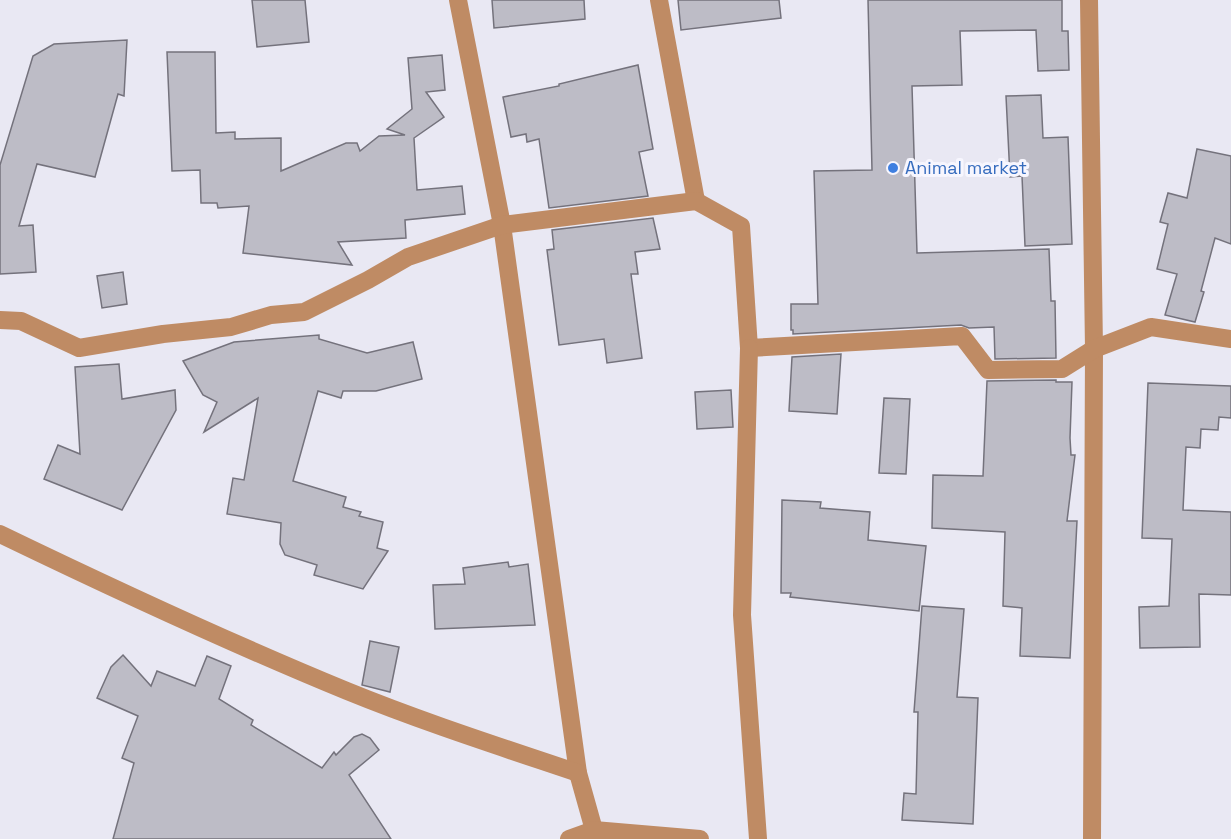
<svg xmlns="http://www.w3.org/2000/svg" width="1231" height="839" font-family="'Space Grotesk',sans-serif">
<rect width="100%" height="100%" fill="#e9e8f3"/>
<g fill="#bdbcc6" stroke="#74727c" stroke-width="1.5">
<path d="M 252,0 L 305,0 L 309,42 L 257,47 Z"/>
<path d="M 492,0 L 584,0 L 585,19 L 494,28 Z"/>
<path d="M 678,0 L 779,0 L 781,18 L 681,30 Z"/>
<path d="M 868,0 L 1062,0 L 1062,31 L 1068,31 L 1069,70 L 1038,71 L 1036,30 L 960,31 L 962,85 L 912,86 L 917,253 L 1049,249 L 1051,301 L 1055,301 L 1056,358 L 995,359 L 994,327 L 969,328 L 961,325 L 793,334 L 793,330 L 791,330 L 791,304 L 818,304 L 814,171 L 872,170 Z"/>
<path d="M 127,40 L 124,96 L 118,94 L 95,177 L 37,164 L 19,226 L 33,225 L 36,272 L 0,274 L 0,165 L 33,56 L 54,44 Z"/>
<path d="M 167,52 L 215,52 L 216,133 L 235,132 L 235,139 L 281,138 L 281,171 L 346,143 L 357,143 L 360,151 L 379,136 L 405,135 L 387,129 L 412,109 L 408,58 L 442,55 L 445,90 L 426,92 L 444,117 L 414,138 L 417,190 L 462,186 L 465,214 L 405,220 L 406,238 L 338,242 L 352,265 L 243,253 L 249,206 L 218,208 L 217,203 L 201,203 L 200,170 L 172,171 Z"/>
<path d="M 638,65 L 653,149 L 639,152 L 648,196 L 549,208 L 539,139 L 527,142 L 526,134 L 511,137 L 503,97 L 559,86 L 559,84 Z"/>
<path d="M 1041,95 L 1043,138 L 1068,137 L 1072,244 L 1025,246 L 1022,176 L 1010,177 L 1006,96 Z"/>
<path d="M 1197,149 L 1231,156 L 1231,244 L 1215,238 L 1201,291 L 1204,292 L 1195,322 L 1165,315 L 1177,274 L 1157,269 L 1168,224 L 1160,222 L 1168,193 L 1187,198 Z"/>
<path d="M 653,218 L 660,249 L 635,252 L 638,274 L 631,274 L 642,358 L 607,363 L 604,339 L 559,345 L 547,250 L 554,249 L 552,230 Z"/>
<path d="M 123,272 L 127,304 L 102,308 L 97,276 Z"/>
<path d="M 319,335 L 319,339 L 367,353 L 413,342 L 422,379 L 376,391 L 343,391 L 341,398 L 318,391 L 293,481 L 346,497 L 343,507 L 361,512 L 359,516 L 383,522 L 377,548 L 388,551 L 363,589 L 314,575 L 317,565 L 285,555 L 280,544 L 281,523 L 227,514 L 233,478 L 244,480 L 258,398 L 204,432 L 217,402 L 203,395 L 183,361 L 234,342 Z"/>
<path d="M 841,354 L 837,414 L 789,411 L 792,357 Z"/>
<path d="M 119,364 L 122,399 L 175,390 L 176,410 L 122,510 L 44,479 L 58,445 L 80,454 L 75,367 Z"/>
<path d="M 1056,380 L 1056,382 L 1072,382 L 1070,438 L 1071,455 L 1075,455 L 1067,521 L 1077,521 L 1070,658 L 1020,656 L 1022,608 L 1003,606 L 1005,532 L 932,528 L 933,475 L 983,476 L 987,381 Z"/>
<path d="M 1148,383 L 1231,386 L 1231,418 L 1219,417 L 1218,430 L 1201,429 L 1200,448 L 1186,447 L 1183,510 L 1231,512 L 1231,595 L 1199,594 L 1200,647 L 1140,648 L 1139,607 L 1169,606 L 1172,539 L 1142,538 Z"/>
<path d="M 731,390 L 733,427 L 697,429 L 695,392 Z"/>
<path d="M 884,398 L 910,399 L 906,474 L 879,473 Z"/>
<path d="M 782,500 L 821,502 L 820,508 L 870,512 L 868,540 L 926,546 L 919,611 L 790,597 L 791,593 L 781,593 Z"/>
<path d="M 508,562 L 509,567 L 528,564 L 535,625 L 435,629 L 433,585 L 465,584 L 463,568 Z"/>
<path d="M 922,606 L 964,609 L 957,697 L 978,698 L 973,824 L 902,820 L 904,793 L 916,794 L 918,712 L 914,712 Z"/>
<path d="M 370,641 L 399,647 L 390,692 L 362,685 Z"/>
<path d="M 123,655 L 151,686 L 157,671 L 195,686 L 207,656 L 231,666 L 219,699 L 253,720 L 251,725 L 322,768 L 334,752 L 336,755 L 354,737 L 362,734 L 370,738 L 379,750 L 349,775 L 391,839 L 113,839 L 134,763 L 122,758 L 138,716 L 97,698 L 111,667 Z"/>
</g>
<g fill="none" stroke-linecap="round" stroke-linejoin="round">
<g stroke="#bf8b64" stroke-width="18">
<path d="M 458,0 L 502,225 L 578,773 L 594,830"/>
<path d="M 659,0 L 696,201"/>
<path d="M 1089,0 L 1094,349 L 1092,839"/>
<path d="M 0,320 L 21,321 L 79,348 L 163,334 L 231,327 L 271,315 L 304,312 L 368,280 L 408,257 L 502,225 L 696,201 L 741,226 L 749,348 L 962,336 L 988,370 L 1062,369 L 1094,349 L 1151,327 L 1231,339"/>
<path d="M 749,348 L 742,615 L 758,839"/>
<path d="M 0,534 C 114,589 230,643 347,691 C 423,722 501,747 578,773"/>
<path d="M 569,839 L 594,830 L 700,839"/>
</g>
</g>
<circle fill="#3f7fe0" stroke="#f7f6fe" stroke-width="2" cx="893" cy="168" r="6"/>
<g text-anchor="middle" stroke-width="6" stroke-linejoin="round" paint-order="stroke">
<g font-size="18" fill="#366cbe" stroke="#f7f6fe" text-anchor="start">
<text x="905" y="174">Animal market</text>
</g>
</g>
</svg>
